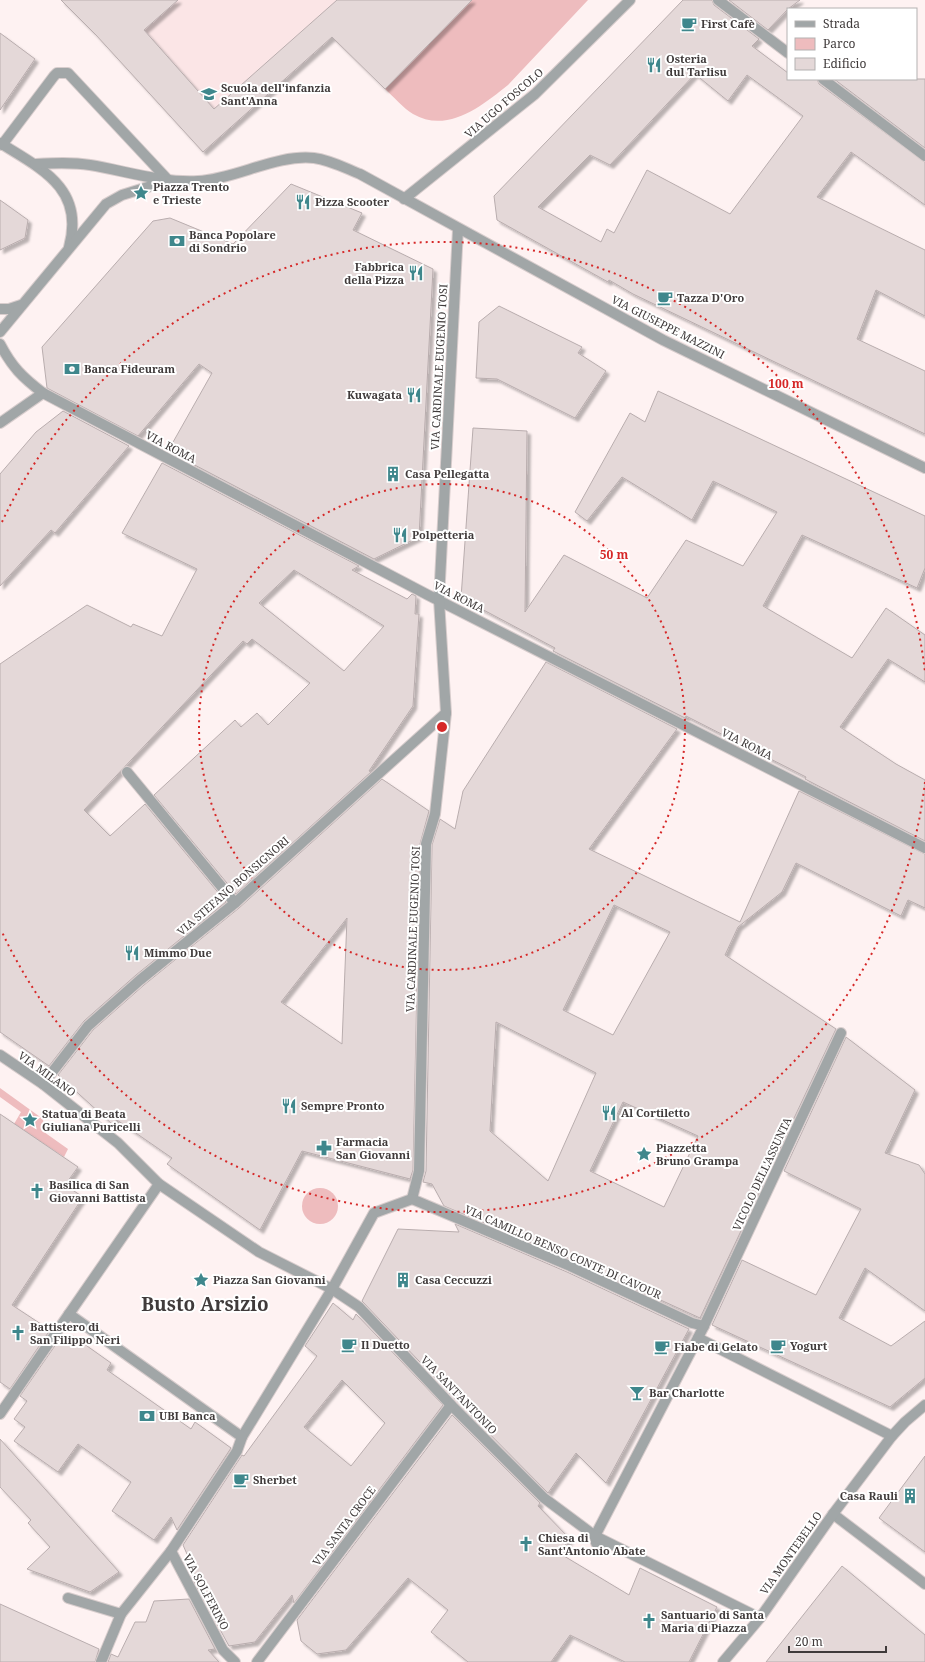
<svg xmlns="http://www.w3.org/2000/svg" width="925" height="1662" font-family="'Noto Serif',serif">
<defs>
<filter id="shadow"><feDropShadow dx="3.5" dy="3.5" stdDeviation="1" flood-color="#0004"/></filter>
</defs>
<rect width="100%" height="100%" fill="#fef2f2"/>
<path fill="#fbe5e6" d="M 90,0 L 373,0 L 203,152 L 96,35 Z"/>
<g fill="#eebcbe">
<path d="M 472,0 L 588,0 L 508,85 C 482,106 447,134 413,114 C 403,108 394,97 385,89 Z"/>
<path d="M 0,1088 L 43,1119 L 44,1132 L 68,1149 L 64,1157 L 14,1124 L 21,1112 L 0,1097 Z"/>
<circle cx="320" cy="1206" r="18"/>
</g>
<g fill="#e4d8d8" stroke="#b9adae" fill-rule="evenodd" filter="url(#shadow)">
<path d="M 61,0 L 178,0 L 144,30 L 214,109 L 337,0 L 472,0 L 385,89 L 332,37 L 203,152 L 96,35 Z"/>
<path d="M 683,0 L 712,0 L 714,5 L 759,39 L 752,46 L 788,73 L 788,79 L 817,79 L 819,84 L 925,162 L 925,205 L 851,152 L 817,197 L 925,250 L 925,316 L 876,290 L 857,339 L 925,371 L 925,434 L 633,294 L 609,280 L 608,282 L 497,220 L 494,196 ZM 695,74 L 728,101 L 747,75 L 803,116 L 730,214 L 647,170 L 614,233 L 607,229 L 601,242 L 538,207 L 590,155 L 610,165 Z"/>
<path d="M 729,0 L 800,0 L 788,9 L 768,30 Z"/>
<path d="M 0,33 L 35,59 L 0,110 Z"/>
<path d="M 834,79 L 925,79 L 925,148 Z"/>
<path d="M 291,184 L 362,213 L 353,230 L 433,269 L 419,537 L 374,559 L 168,451 L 212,373 L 199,364 L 138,436 L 47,388 L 42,347 L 153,221 L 170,218 L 233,244 Z"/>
<path d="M 0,200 L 28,220 L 25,238 L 0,250 Z"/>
<path d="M 499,306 L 582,347 L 578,353 L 606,371 L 575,418 L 497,379 L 476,378 L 479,322 Z"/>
<path d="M 658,391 L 925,516 L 925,568 L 917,588 L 802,535 L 763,606 L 852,658 L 886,608 L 925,635 L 925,682 L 888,659 L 840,727 L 896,764 L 925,780 L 925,841 L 805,779 L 806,777 L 686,716 L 685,718 L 553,651 L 555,648 L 461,598 L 473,428 L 527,431 L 525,612 L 564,555 L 647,598 L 686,540 L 743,566 L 777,512 L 713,481 L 692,520 L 622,477 L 587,521 L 575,512 L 630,413 L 645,422 Z"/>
<path d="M 63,411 L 129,446 L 55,533 L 51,530 L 0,586 L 0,474 L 36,432 Z"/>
<path d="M 162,463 L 359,566 L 352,570 L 407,599 L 412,594 L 416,596 L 415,614 L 419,614 L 413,706 L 369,771 L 371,772 L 236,894 L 154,795 L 235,720 L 241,727 L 257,713 L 268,725 L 310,683 L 252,639 L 247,644 L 243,641 L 84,810 L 110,836 L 145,804 L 226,902 L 136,975 L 84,1021 L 49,1066 L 0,1032 L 0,664 L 87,605 L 131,627 L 133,624 L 162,636 L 197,569 L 122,533 ZM 294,570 L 384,626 L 344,671 L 259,603 Z"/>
<path d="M 546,662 L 677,729 L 589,849 L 740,922 L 799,791 L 925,854 L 925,908 L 908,900 L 901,916 L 796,863 L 782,892 L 738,927 L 725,955 L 836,1029 L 700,1318 L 573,1260 L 444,1206 L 432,1184 L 423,1182 L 426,1171 L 432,845 L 440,819 L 455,829 L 463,791 ZM 614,905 L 670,932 L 613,1035 L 563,1010 ZM 496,1022 L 596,1073 L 548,1181 L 490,1131 ZM 623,1102 L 698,1136 L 664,1207 L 590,1171 Z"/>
<path d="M 382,779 L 429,811 L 420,844 L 413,1170 L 410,1179 L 302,1151 L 260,1230 L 167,1164 L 172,1158 L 117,1120 L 112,1124 L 58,1075 L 93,1030 L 144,985 L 239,908 ZM 347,918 L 342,1044 L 281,1002 Z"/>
<path d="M 846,1037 L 915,1090 L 885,1153 L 919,1165 L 925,1174 L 925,1311 L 865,1268 L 839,1318 L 891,1346 L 925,1321 L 925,1378 L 890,1407 L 712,1325 L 742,1260 L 816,1295 L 861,1209 L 784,1171 Z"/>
<path d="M 0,1114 L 78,1167 L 65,1185 L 83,1197 L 12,1305 L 50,1330 L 10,1389 L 0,1382 Z"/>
<path d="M 455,1224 L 567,1272 L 689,1329 L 606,1483 L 576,1453 L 548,1493 L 456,1400 L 362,1301 L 398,1229 L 459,1232 Z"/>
<path d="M 333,1303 L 353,1320 L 356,1314 L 443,1405 L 294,1603 L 292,1595 L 255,1642 L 229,1646 L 194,1582 L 190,1561 L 183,1545 L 242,1455 L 244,1456 L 317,1356 L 305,1346 ZM 342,1380 L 385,1423 L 351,1466 L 304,1427 Z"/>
<path d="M 73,1336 L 111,1363 L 107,1370 L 191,1429 L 195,1422 L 231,1448 L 177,1530 L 171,1517 L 154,1540 L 112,1511 L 131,1482 L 78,1444 L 58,1472 L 14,1441 L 25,1427 L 14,1419 L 27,1401 L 20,1396 L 61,1337 L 69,1342 Z"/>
<path d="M 452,1415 L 540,1503 L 538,1506 L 570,1539 L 559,1553 L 629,1595 L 640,1568 L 717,1607 L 689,1662 L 625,1662 L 570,1635 L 551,1662 L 468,1662 L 431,1632 L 448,1610 L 408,1578 L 346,1650 L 317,1654 L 301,1641 L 297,1620 Z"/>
<path d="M 0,1439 L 45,1489 L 119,1572 L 90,1592 L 27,1569 L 50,1547 L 28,1523 L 31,1520 L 0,1487 Z"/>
<path d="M 925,1456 L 925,1552 L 879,1518 Z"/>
<path d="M 842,1566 L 925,1635 L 925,1662 L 766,1662 Z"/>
<path d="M 189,1599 L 215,1649 L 208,1650 L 219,1662 L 108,1662 L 111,1654 L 118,1657 L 135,1622 L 146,1622 L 154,1601 Z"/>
<path d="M 0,1604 L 99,1649 L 95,1662 L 0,1662 Z"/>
</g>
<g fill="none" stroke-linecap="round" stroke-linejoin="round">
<defs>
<g id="service">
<path d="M 718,0 L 788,53"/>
<path d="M 823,79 L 925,156"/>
<path d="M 2,145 L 54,76 L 57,73 L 68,73 L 169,181"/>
</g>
<g id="pedestrian">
<path d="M 0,344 C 12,367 22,377 43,393 L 426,594 L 925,848"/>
<path d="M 0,423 L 43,393"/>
<path d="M 127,772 L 235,903"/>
<path d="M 0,1055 L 43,1084 L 118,1143 L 159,1184"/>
<path d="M 43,1084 L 88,1026 L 140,980 L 235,903 L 446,713"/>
<path d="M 412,1199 L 419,1171 L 426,844 L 435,814 L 446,713 L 439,600 L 458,229"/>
<path d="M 412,1199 L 570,1266 L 692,1323 L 704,1326"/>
<path d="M 698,1338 L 892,1436"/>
<path d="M 0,1414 L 69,1314"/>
<path d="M 242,1437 L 332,1289 L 374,1213 L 412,1199"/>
<path d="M 833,1514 L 925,1584"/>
<path d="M 604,1549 L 596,1543 L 595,1536 L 704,1326 L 841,1033"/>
<path d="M 68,1598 L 121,1614 L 171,1551"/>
<path d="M 101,1662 L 121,1614"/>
<path d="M 235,1662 L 223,1650 L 171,1551 L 237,1451 L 242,1437 L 69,1314 L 159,1184 L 259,1252 L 332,1289 L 359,1307 L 451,1405 L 544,1498 L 595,1536 L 760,1618"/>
<path d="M 257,1662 L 451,1405"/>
<path d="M 723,1662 L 760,1618 L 833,1514 L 892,1436 L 905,1422 L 925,1405"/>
</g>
<g id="minor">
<path d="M 0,143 C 42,169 85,189 69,247"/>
<path d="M 35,164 C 54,163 72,162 90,165 C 126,171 161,183 198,181 C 236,179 276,154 314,158 C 330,160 345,168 360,174 L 663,340 L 925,468"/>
<path d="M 404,199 L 535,94 L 630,0"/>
<path d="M 0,309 L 9,309 L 21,305"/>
<path d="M 0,332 L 106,204 L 122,195 L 167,181"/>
</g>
</defs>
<use href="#service" stroke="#d8cdcd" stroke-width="12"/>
<use href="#pedestrian" stroke="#d8cdcd" stroke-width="12"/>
<use href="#minor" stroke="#d8cdcd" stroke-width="12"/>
<use href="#service" stroke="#a1a6a7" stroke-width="10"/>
<use href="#pedestrian" stroke="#a1a6a7" stroke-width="10"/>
<use href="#minor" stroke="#a1a6a7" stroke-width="10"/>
</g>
<g fill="none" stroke="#d62828" stroke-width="2" stroke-dasharray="2 4">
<circle cx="442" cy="727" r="243"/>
<path d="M925 782A486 486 0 0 1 2 932M2 522A486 486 0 0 1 925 672"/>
</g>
<defs>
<symbol id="cafe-bare" viewBox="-9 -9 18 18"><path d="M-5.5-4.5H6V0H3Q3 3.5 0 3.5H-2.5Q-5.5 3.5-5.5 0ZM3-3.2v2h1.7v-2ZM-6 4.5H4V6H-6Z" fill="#3f878c" stroke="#fff" stroke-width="2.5" paint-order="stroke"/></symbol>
<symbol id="restaurant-bare" viewBox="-9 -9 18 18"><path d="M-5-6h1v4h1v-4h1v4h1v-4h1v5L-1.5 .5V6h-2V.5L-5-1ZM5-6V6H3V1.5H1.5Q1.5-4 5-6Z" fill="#3f878c" stroke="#fff" stroke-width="2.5" paint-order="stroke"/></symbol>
<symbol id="school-bare" viewBox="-9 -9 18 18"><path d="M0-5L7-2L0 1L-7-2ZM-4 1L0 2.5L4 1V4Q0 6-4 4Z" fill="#3f878c" stroke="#fff" stroke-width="2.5" paint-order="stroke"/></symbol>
<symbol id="sight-bare" viewBox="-9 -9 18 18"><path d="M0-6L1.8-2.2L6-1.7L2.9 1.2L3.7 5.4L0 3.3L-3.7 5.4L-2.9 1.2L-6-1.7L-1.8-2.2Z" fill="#3f878c" stroke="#fff" stroke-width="2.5" paint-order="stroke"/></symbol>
<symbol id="bank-bare" viewBox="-9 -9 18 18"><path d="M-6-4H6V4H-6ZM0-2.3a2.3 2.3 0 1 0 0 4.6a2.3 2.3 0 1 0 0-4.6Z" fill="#3f878c" stroke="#fff" stroke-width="2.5" paint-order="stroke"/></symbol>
<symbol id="building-bare" viewBox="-9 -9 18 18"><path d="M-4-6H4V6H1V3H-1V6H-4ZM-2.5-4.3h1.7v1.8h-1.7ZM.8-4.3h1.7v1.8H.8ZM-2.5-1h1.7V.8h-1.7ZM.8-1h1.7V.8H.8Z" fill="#3f878c" stroke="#fff" stroke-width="2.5" paint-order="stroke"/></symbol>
<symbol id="pharmacy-bare" viewBox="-9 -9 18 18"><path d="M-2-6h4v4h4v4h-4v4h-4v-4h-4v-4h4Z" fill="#3f878c" stroke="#fff" stroke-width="2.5" paint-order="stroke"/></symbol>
<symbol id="church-bare" viewBox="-9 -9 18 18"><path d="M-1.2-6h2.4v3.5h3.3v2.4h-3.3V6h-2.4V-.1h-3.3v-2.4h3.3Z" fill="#3f878c" stroke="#fff" stroke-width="2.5" paint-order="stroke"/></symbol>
<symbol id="bar-bare" viewBox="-9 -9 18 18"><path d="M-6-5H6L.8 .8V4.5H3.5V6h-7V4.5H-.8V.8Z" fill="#3f878c" stroke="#fff" stroke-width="2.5" paint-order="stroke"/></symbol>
</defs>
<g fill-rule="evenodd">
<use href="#cafe-bare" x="678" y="13" width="22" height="22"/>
<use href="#restaurant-bare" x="643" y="54" width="22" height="22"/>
<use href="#school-bare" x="198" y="83" width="22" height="22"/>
<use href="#sight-bare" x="130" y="182" width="22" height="22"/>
<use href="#restaurant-bare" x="292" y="191" width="22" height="22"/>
<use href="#bank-bare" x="166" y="230" width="22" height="22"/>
<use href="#restaurant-bare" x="405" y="262" width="22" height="22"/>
<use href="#cafe-bare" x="654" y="287" width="22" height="22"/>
<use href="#bank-bare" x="61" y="358" width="22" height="22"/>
<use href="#restaurant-bare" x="403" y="384" width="22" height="22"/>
<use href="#building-bare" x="382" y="463" width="22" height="22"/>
<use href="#restaurant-bare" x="389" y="524" width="22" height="22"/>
<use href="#restaurant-bare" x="121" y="942" width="22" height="22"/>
<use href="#restaurant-bare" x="278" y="1095" width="22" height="22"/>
<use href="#restaurant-bare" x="598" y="1102" width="22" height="22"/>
<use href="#sight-bare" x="19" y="1109" width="22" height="22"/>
<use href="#pharmacy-bare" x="313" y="1137" width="22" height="22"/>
<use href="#sight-bare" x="633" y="1143" width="22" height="22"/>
<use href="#church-bare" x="26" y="1180" width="22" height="22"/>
<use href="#sight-bare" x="190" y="1269" width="22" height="22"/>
<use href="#building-bare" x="392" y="1269" width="22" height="22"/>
<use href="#church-bare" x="7" y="1322" width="22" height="22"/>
<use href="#cafe-bare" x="338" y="1334" width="22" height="22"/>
<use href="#cafe-bare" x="767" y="1335" width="22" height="22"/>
<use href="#cafe-bare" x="651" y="1336" width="22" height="22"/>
<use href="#bar-bare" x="626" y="1382" width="22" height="22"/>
<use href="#bank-bare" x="136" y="1405" width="22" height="22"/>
<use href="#cafe-bare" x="230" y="1469" width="22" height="22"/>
<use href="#building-bare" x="899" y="1485" width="22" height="22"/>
<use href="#church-bare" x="515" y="1533" width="22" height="22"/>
<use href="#church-bare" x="638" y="1610" width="22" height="22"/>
</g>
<g text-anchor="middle" stroke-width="4" stroke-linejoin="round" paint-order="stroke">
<g font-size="11" font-weight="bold" fill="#403b3b" stroke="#fff" text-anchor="start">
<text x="701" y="28">First Cafè</text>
<text x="666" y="63">Osteria<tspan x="666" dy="13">dul Tarlisu</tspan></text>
<text x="221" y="92">Scuola dell'infanzia<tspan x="221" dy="13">Sant'Anna</tspan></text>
<text x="153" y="191">Piazza Trento<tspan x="153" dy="13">e Trieste</tspan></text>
<text x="315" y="206">Pizza Scooter</text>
<text x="189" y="239">Banca Popolare<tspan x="189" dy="13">di Sondrio</tspan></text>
<text x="404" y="271" text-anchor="end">Fabbrica<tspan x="404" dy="13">della Pizza</tspan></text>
<text x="677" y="302">Tazza D'Oro</text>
<text x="84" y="373">Banca Fideuram</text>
<text x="402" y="399" text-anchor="end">Kuwagata</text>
<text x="405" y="478">Casa Pellegatta</text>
<text x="412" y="539">Polpetteria</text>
<text x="144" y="957">Mimmo Due</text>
<text x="301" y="1110">Sempre Pronto</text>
<text x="621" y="1117">Al Cortiletto</text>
<text x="42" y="1118">Statua di Beata<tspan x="42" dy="13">Giuliana Puricelli</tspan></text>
<text x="336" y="1146">Farmacia<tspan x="336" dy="13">San Giovanni</tspan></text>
<text x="656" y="1152">Piazzetta<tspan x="656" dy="13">Bruno Grampa</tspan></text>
<text x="49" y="1189">Basilica di San<tspan x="49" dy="13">Giovanni Battista</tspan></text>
<text x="213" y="1284">Piazza San Giovanni</text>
<text x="415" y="1284">Casa Ceccuzzi</text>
<text x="30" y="1331">Battistero di<tspan x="30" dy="13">San Filippo Neri</tspan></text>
<text x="361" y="1349">Il Duetto</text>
<text x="790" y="1350">Yogurt</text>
<text x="674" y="1351">Fiabe di Gelato</text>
<text x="649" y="1397">Bar Charlotte</text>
<text x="159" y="1420">UBI Banca</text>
<text x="253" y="1484">Sherbet</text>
<text x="898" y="1500" text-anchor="end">Casa Rauli</text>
<text x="538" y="1542">Chiesa di<tspan x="538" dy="13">Sant'Antonio Abate</tspan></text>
<text x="661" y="1619">Santuario di Santa<tspan x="661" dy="13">Maria di Piazza</tspan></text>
</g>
<g font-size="11" fill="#403b3b" stroke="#fff">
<text transform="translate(504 103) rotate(-41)" y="4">VIA UGO FOSCOLO</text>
<text transform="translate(668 327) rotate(27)" y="4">VIA GIUSEPPE MAZZINI</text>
<text transform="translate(439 367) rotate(-87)" y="4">VIA CARDINALE EUGENIO TOSI</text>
<text transform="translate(171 447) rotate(28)" y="4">VIA ROMA</text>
<text transform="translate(459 597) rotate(27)" y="4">VIA ROMA</text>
<text transform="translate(747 744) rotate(27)" y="4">VIA ROMA</text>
<text transform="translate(233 886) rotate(-41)" y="4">VIA STEFANO BONSIGNORI</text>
<text transform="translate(413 929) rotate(-88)" y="4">VIA CARDINALE EUGENIO TOSI</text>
<text transform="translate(47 1074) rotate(36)" y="4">VIA MILANO</text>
<text transform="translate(762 1174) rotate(-65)" y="4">VICOLO DELL'ASSUNTA</text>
<text transform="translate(563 1252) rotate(24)" y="4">VIA CAMILLO BENSO CONTE DI CAVOUR</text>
<text transform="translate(459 1395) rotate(46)" y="4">VIA SANT'ANTONIO</text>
<text transform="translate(344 1526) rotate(-53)" y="4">VIA SANTA CROCE</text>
<text transform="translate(791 1553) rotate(-55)" y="4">VIA MONTEBELLO</text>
<text transform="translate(206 1592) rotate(62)" y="4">VIA SOLFERINO</text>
</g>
<g font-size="19" font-weight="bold" fill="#403b3b" stroke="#fff">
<text x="205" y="1311">Busto Arsizio</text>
</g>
</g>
<circle cx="442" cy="727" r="6" fill="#d62828" stroke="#fff" stroke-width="2"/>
<g font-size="12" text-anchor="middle" font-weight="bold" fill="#d62828" stroke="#fff" stroke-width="4" stroke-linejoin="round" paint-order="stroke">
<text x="786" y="388">100 m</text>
<text x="614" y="559">50 m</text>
</g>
<rect x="787" y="8" width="130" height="72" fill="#ffffff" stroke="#b3b1b1"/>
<rect x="795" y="21" width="20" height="6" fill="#a1a6a7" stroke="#b3b1b1"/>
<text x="823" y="28" font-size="12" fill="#403b3b">Strada</text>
<rect x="795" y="38" width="20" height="12" fill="#eebcbe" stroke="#b3b1b1"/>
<text x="823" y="48" font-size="12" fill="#403b3b">Parco</text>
<rect x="795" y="58" width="20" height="12" fill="#e4d8d8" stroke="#b3b1b1"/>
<text x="823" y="68" font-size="12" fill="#403b3b">Edificio</text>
<path d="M789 1646v6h97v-6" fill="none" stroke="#403b3b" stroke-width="2"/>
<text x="795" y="1646" font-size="12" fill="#403b3b" stroke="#ffffff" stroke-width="3" paint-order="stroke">20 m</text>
</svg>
